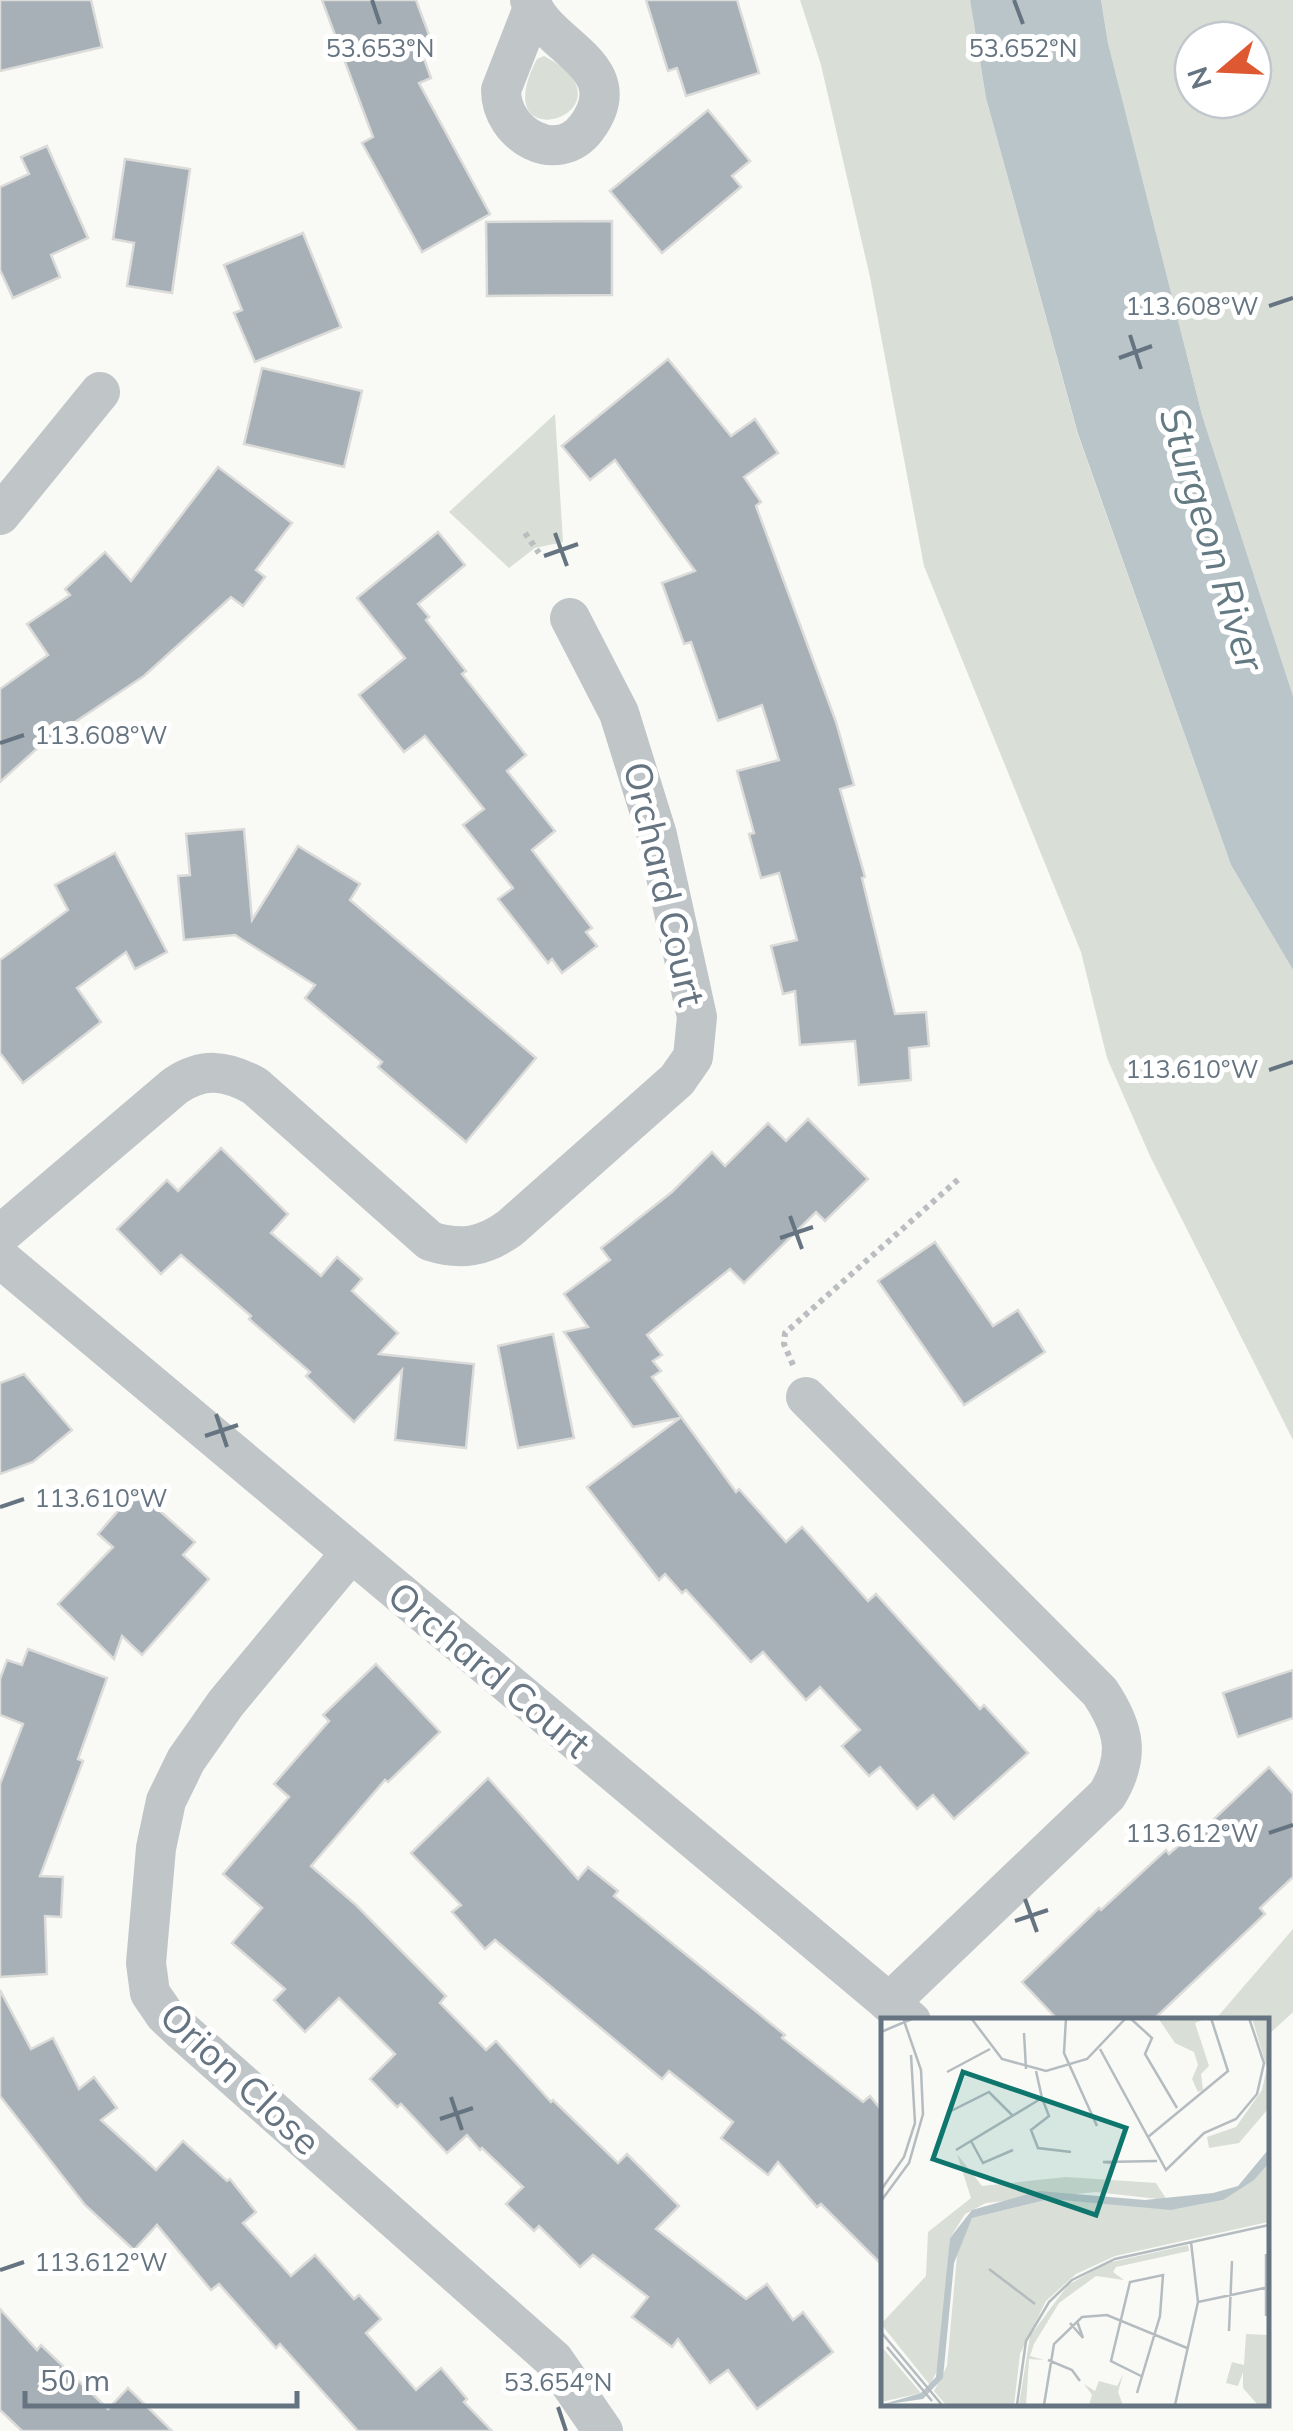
<svg xmlns="http://www.w3.org/2000/svg" width="1293" height="2431" font-family="Mulish,sans-serif">
<rect width="100%" height="100%" fill="#f9f9f6"/>
<g fill="#d9ded6" fill-rule="evenodd">
<path d="M 800,0 L 970,0 L 986,98 L 1078,435 L 1231,865 L 1293,970 L 1293,1440 L 1150,1156 L 1107,1058 L 1081,952 L 924,566 L 870,277 L 821,65 Z"/>
<path d="M 1101,0 L 1293,0 L 1293,696 L 1202,415 L 1108,43 ZM 1193,40 L 1253,40 L 1253,100 L 1193,100 Z"/>
<path d="M 544,56 C 553,61 564,67 570,75 C 609,122 488,152 537,59 Z"/>
<path d="M 555,414 L 563,542 L 535,548 L 509,568 L 449,512 Z"/>
<path d="M 1293,1929 L 1293,2012 L 1266,2037 L 1266,2021 L 1214,2021 Z"/>
</g>
<path fill="#bac5c9" d="M 970,0 L 1101,0 L 1108,43 L 1202,415 L 1293,696 L 1293,970 L 1231,865 L 1078,434 L 986,98 Z"/>
<g fill="#a7b0b6" stroke="#dbdbd9" stroke-width="2.5">
<path d="M 0,0 L 91,0 L 102,47 L 0,71 Z"/>
<path d="M 322,0 L 416,0 L 435,51 L 423,56 L 431,78 L 419,83 L 490,214 L 422,252 L 362,143 L 373,137 Z"/>
<path d="M 646,0 L 737,0 L 759,73 L 686,96 L 677,68 L 668,71 Z"/>
<path d="M 708,110 L 750,161 L 732,176 L 741,187 L 662,253 L 610,191 Z"/>
<path d="M 47,146 L 88,238 L 51,255 L 60,277 L 13,298 L 0,270 L 0,187 L 29,174 L 21,157 Z"/>
<path d="M 125,159 L 190,169 L 172,293 L 127,286 L 134,243 L 113,239 Z"/>
<path d="M 612,221 L 612,295 L 487,296 L 486,222 Z"/>
<path d="M 303,233 L 341,327 L 255,362 L 234,313 L 242,310 L 224,265 Z"/>
<path d="M 668,359 L 731,436 L 755,419 L 778,453 L 744,477 L 761,502 L 756,506 L 836,722 L 854,785 L 840,789 L 865,877 L 862,878 L 895,1014 L 926,1012 L 929,1046 L 909,1048 L 911,1080 L 859,1085 L 855,1041 L 800,1045 L 795,991 L 783,994 L 771,946 L 797,940 L 779,873 L 761,878 L 749,834 L 754,833 L 737,771 L 779,760 L 762,705 L 718,721 L 691,642 L 684,644 L 662,583 L 695,571 L 615,460 L 590,480 L 562,446 Z"/>
<path d="M 262,368 L 362,391 L 344,467 L 244,444 Z"/>
<path d="M 218,467 L 292,523 L 256,570 L 265,577 L 243,606 L 231,597 L 144,676 L 42,744 L 0,782 L 0,689 L 48,655 L 27,624 L 70,595 L 65,589 L 105,552 L 131,581 Z"/>
<path d="M 438,532 L 465,565 L 418,604 L 429,617 L 426,620 L 466,671 L 462,674 L 526,755 L 507,771 L 555,831 L 532,850 L 592,928 L 586,932 L 597,946 L 562,973 L 552,959 L 548,963 L 498,899 L 513,888 L 463,825 L 484,809 L 425,736 L 404,752 L 359,695 L 405,658 L 357,598 Z"/>
<path d="M 244,829 L 252,920 L 298,846 L 360,884 L 350,900 L 536,1058 L 466,1142 L 378,1067 L 382,1062 L 305,998 L 315,985 L 235,935 L 184,940 L 178,876 L 190,875 L 186,834 Z"/>
<path d="M 115,853 L 167,952 L 135,969 L 126,952 L 77,988 L 101,1022 L 23,1083 L 0,1053 L 0,960 L 68,910 L 55,885 Z"/>
<path d="M 808,1119 L 868,1179 L 825,1221 L 816,1212 L 744,1283 L 730,1269 L 647,1335 L 662,1355 L 653,1361 L 661,1371 L 652,1377 L 736,1492 L 739,1489 L 786,1542 L 802,1527 L 868,1601 L 876,1594 L 980,1709 L 984,1705 L 1028,1753 L 954,1819 L 933,1795 L 917,1809 L 880,1767 L 869,1776 L 842,1746 L 860,1730 L 820,1687 L 806,1700 L 763,1652 L 751,1662 L 686,1590 L 682,1593 L 665,1574 L 659,1580 L 587,1487 L 680,1418 L 633,1427 L 564,1332 L 588,1327 L 564,1294 L 610,1260 L 601,1248 L 672,1192 L 712,1152 L 725,1166 L 768,1123 L 786,1141 Z"/>
<path d="M 221,1148 L 288,1214 L 271,1233 L 321,1276 L 337,1257 L 362,1279 L 352,1291 L 398,1333 L 379,1354 L 474,1364 L 466,1448 L 395,1440 L 402,1370 L 354,1422 L 306,1376 L 310,1372 L 249,1319 L 251,1316 L 181,1255 L 161,1274 L 117,1229 L 167,1180 L 178,1191 Z"/>
<path d="M 935,1242 L 993,1326 L 1018,1310 L 1045,1352 L 964,1405 L 878,1281 Z"/>
<path d="M 553,1334 L 574,1438 L 518,1448 L 498,1346 Z"/>
<path d="M 24,1374 L 72,1430 L 33,1462 L 0,1474 L 0,1383 Z"/>
<path d="M 136,1490 L 195,1542 L 183,1555 L 209,1579 L 142,1655 L 122,1636 L 114,1659 L 58,1604 L 113,1547 L 98,1534 Z"/>
<path d="M 28,1649 L 107,1678 L 78,1759 L 83,1761 L 40,1876 L 63,1877 L 61,1917 L 45,1916 L 47,1974 L 0,1977 L 0,1784 L 23,1724 L 0,1715 L 0,1679 L 7,1660 L 22,1665 Z"/>
<path d="M 376,1664 L 440,1732 L 388,1782 L 385,1780 L 311,1866 L 356,1905 L 446,1996 L 440,2003 L 486,2050 L 496,2041 L 551,2102 L 553,2100 L 618,2163 L 627,2154 L 679,2206 L 656,2229 L 746,2299 L 767,2284 L 793,2320 L 803,2312 L 833,2352 L 757,2409 L 728,2370 L 710,2383 L 678,2339 L 672,2347 L 632,2317 L 648,2297 L 593,2255 L 580,2267 L 539,2226 L 534,2231 L 506,2204 L 523,2187 L 482,2148 L 480,2150 L 467,2135 L 447,2153 L 401,2104 L 397,2107 L 370,2079 L 395,2054 L 339,1998 L 305,2032 L 274,2000 L 285,1989 L 232,1943 L 262,1908 L 223,1874 L 289,1797 L 274,1784 L 329,1721 L 323,1715 Z"/>
<path d="M 1293,1670 L 1293,1718 L 1238,1737 L 1223,1693 Z"/>
<path d="M 1269,1767 L 1293,1794 L 1293,1877 L 1260,1908 L 1265,1914 L 1152,2021 L 1059,2021 L 1022,1982 L 1099,1908 L 1101,1910 L 1166,1850 L 1169,1854 L 1192,1834 L 1195,1837 Z"/>
<path d="M 488,1778 L 578,1879 L 588,1867 L 618,1891 L 614,1896 L 785,2035 L 782,2038 L 863,2102 L 870,2096 L 883,2112 L 883,2266 L 821,2204 L 817,2207 L 778,2162 L 768,2175 L 721,2138 L 733,2122 L 669,2071 L 662,2079 L 495,1940 L 485,1949 L 452,1912 L 461,1905 L 411,1853 Z"/>
<path d="M 0,1990 L 31,2049 L 53,2038 L 79,2089 L 94,2077 L 117,2108 L 101,2120 L 156,2170 L 183,2141 L 227,2181 L 230,2179 L 256,2212 L 243,2223 L 291,2276 L 315,2255 L 354,2299 L 359,2295 L 381,2319 L 366,2333 L 416,2390 L 441,2368 L 467,2399 L 464,2402 L 492,2431 L 358,2431 L 280,2344 L 276,2348 L 219,2284 L 211,2290 L 157,2225 L 134,2250 L 85,2205 L 0,2096 Z"/>
<path d="M 0,2309 L 37,2350 L 41,2345 L 108,2409 L 128,2388 L 172,2431 L 22,2431 L 0,2410 Z"/>
</g>
<g fill="none" stroke-linecap="round" stroke-linejoin="round">
<g stroke="#bbbec0" stroke-width="6" stroke-dasharray="5 5" stroke-linecap="butt">
<path d="M 525,533 L 539,553"/>
<path d="M 793,1365 L 784,1344 L 785,1333 L 961,1177"/>
</g>
<g stroke="#c0c5c8" stroke-width="40">
<path d="M 530,0 C 544,47 632,65 587,127 C 558,167 501,135 501,90 L 533,8"/>
<path d="M 0,515 L 100,392"/>
<path d="M 0,1235 L 175,1086 C 203,1067 226,1070 255,1086 L 430,1241 C 461,1251 484,1247 510,1228 L 677,1080 L 693,1057 L 697,1017 L 657,835 L 619,713 L 570,618"/>
<path d="M 0,1258 L 911,2021"/>
<path d="M 806,1397 L 1100,1692 C 1124,1728 1131,1756 1107,1795 L 889,2003"/>
<path d="M 350,1554 L 226,1703 L 186,1760 L 166,1801 L 156,1848 L 146,1963 L 150,1993 L 165,2015 L 180,2029 L 554,2360 L 603,2431"/>
</g>
</g>
<path fill="none" stroke="#657480" stroke-width="4" d="M 372,0 L 380,24M 1014,0 L 1023,24M 1269,306 L 1293,298M 1130,335 L 1141,369M 1119,358 L 1152,346M 555,533 L 567,566M 544,556 L 578,544M 0,743 L 24,735M 1269,1070 L 1293,1062M 790,1216 L 802,1249M 780,1238 L 813,1227M 216,1414 L 227,1447M 205,1436 L 238,1425M 0,1507 L 24,1499M 1269,1833 L 1293,1825M 1025,1899 L 1037,1932M 1015,1921 L 1048,1910M 451,2097 L 462,2130M 440,2119 L 473,2108M 0,2270 L 24,2262M 558,2407 L 566,2431"/>
<g text-anchor="middle" stroke-width="10" stroke-linejoin="round" paint-order="stroke">
<g font-size="38" fill="#657480" stroke="#fff">
<text transform="translate(664 884) rotate(77)" y="13">Orchard Court</text>
<text transform="translate(489 1670) rotate(40)" y="13">Orchard Court</text>
<text transform="translate(240 2079) rotate(43)" y="13">Orion Close</text>
</g>
<g font-size="40" font-style="italic" fill="#647a82" stroke="#fff">
<text transform="translate(1212 539) rotate(73)" y="14">Sturgeon River</text>
</g>
</g>
<g transform="translate(881 2018)">
<rect width="388" height="388" fill="#f9f9f6"/>
<path d="M 277,0 L 326,0 L 314,5 L 328,48 L 320,56 L 322,72 L 317,74 L 311,61 L 317,47 L 313,34 L 294,25 ZM 371,0 L 385,0 L 387,91 L 358,125 L 328,130 L 326,119 L 355,109 L 381,72 L 386,50 ZM 76,136 L 101,168 L 185,159 L 275,165 L 286,182 L 215,174 L 105,185 L 84,196 L 69,220 L 59,347 L 49,367 L 0,306 L 45,258 L 47,214 L 90,180 ZM 387,146 L 387,204 L 234,238 L 195,256 L 165,283 L 139,336 L 133,387 L 65,387 L 53,373 L 66,348 L 77,227 L 91,200 L 169,181 L 295,191 L 342,182 ZM 307,227 L 308,233 L 235,249 L 232,254 L 243,262 L 215,258 L 178,285 L 153,326 L 149,338 L 163,342 L 148,341 L 145,387 L 138,387 L 149,318 L 187,267 L 226,245 ZM 365,316 L 387,317 L 387,387 L 377,387 L 362,370 L 362,354 L 357,368 L 345,365 L 351,344 L 363,347 ZM 0,328 L 40,375 L 0,384 ZM 242,357 L 237,374 L 242,387 L 208,387 L 211,377 L 203,366 L 214,373 L 218,363 L 236,368 Z" fill="#d9ded6"/>
<path d="M 387,132 L 387,146 L 373,162 L 342,182 L 290,192 L 169,181 L 91,200 L 73,245 L 62,360 L 42,381 L 0,387 L 40,375 L 55,359 L 69,220 L 91,192 L 158,173 L 264,182 L 332,175 L 357,168 Z" fill="#bac5c9"/>
<path fill="none" stroke="#b5bcc0" stroke-width="2.5" d="M 90,0 L 121,41 L 165,53 L 206,41 L 245,0M 185,0 L 183,35 L 216,108M 249,0 L 271,20 L 264,36 L 296,90M 0,14 L 33,0M 143,15 L 145,51M 219,31 L 285,152 L 323,115 L 355,101 L 376,76 L 383,45 L 368,0M 66,54 L 109,31M 161,80 L 168,98 L 150,112 L 157,130 L 190,134M 66,95 L 108,74 L 132,98M 267,119 L 347,53 L 330,0M 90,123 L 102,145 L 132,132M 75,132 L 161,80 L 155,53M 232,145 L 222,144 L 276,143M 0,172 L 23,139 L 34,105 L 30,37M 0,183 L 28,145 L 42,96 L 40,52 L 22,0M 108,251 L 154,286M 317,284 L 388,269M 385,298 L 385,236M 189,305 L 202,320 L 196,303M 348,313 L 351,243M 0,314 L 61,387M 6,329 L 51,383M 167,342 L 191,352 L 199,363M 256,375 L 279,298 L 282,257 L 249,264 L 230,343 L 260,358M 136,387 L 145,323 L 168,284 L 191,262 L 234,241 L 388,207M 163,387 L 173,326 L 201,299 L 226,297 L 306,330M 294,387 L 317,284 L 310,224"/>
<path fill="#0f766e" fill-opacity="0.15" stroke="#0f766e" stroke-width="5" d="M 82,54 L 245,110 L 215,197 L 52,141 Z"/>
<rect width="388" height="388" fill="none" stroke="#657480" stroke-width="5"/>
</g>
<g font-size="25" text-anchor="middle" fill="#657480" stroke="#fff" stroke-width="10" stroke-linejoin="round" paint-order="stroke">
<text x="1023" y="57">53.652°N</text>
<text x="380" y="57">53.653°N</text>
<text x="1192" y="315">113.608°W</text>
<text x="101" y="744">113.608°W</text>
<text x="1192" y="1078">113.610°W</text>
<text x="101" y="1507">113.610°W</text>
<text x="1192" y="1842">113.612°W</text>
<text x="101" y="2271">113.612°W</text>
<text x="558" y="2391">53.654°N</text>
</g>
<g transform="translate(1223 70) rotate(251)"><circle r="48" fill="#ffffff" stroke="#c1c7cc" stroke-width="2.5"/>
<path d="M0-8L18 38L0 25L-18 38Z" fill="#de5831"/>
<text y="-15" font-size="28" font-weight="bold" text-anchor="middle" fill="#657480">N</text>
</g>
<path d="M25 2391v15h272v-15" fill="none" stroke="#657480" stroke-width="5"/>
<text x="40" y="2391" font-size="30" fill="#657480" stroke="#ffffff" stroke-width="8" paint-order="stroke">50 m</text>
</svg>
